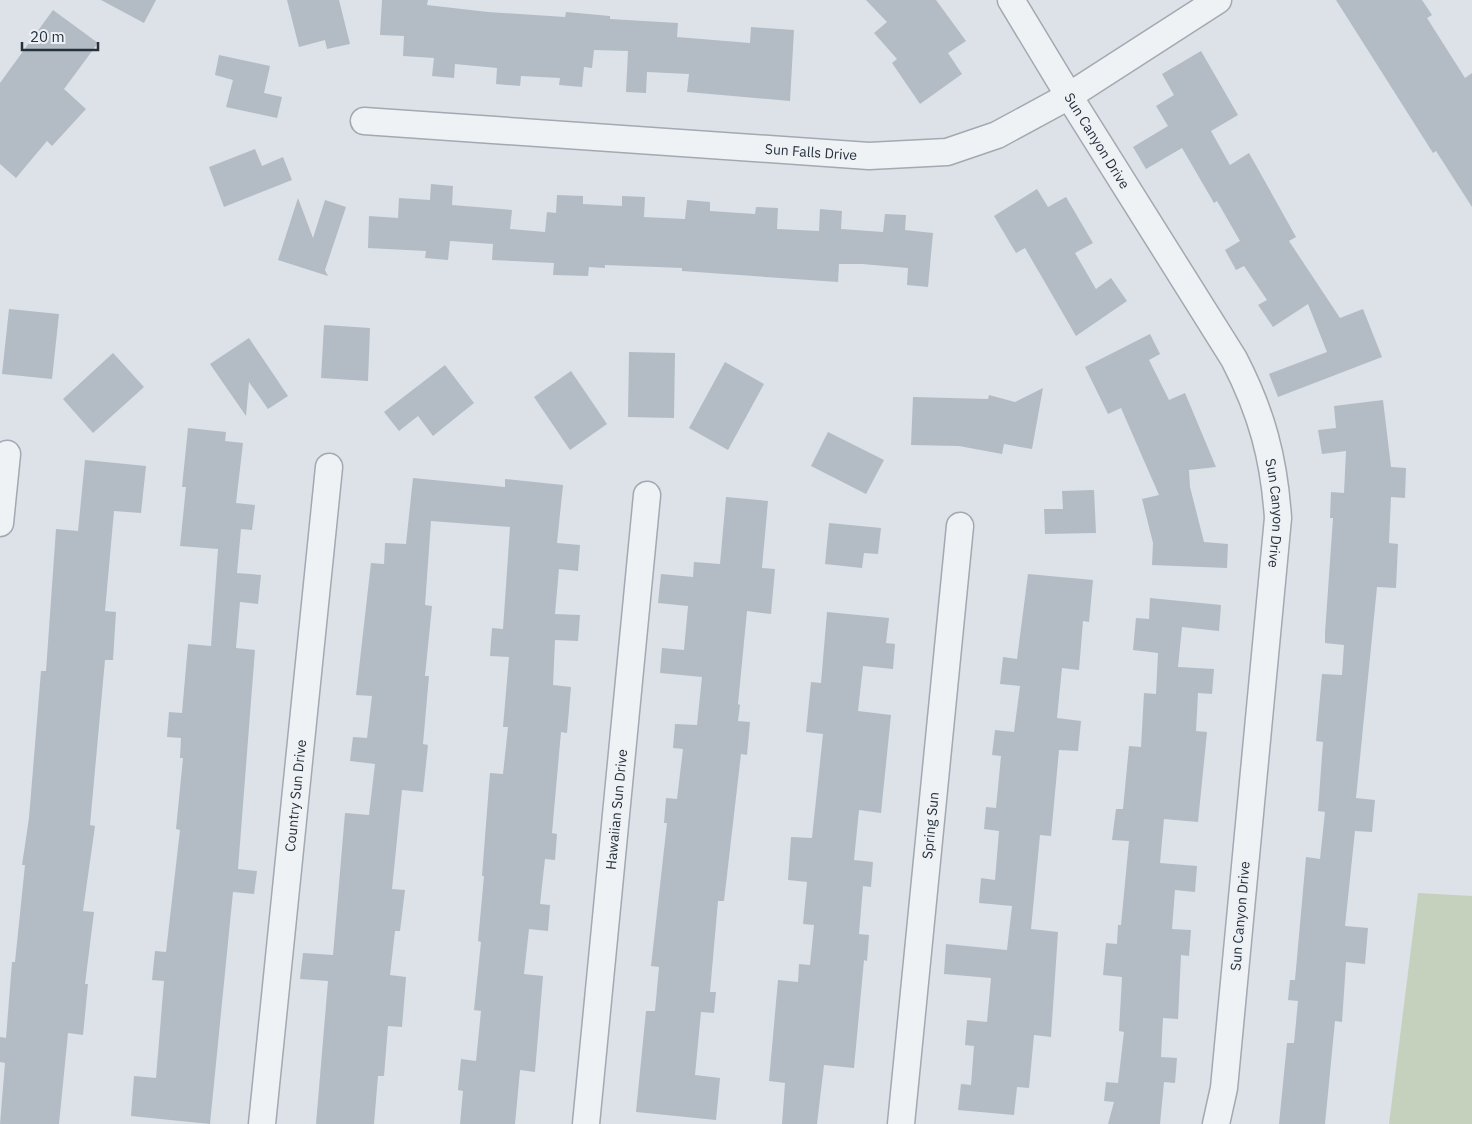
<svg xmlns="http://www.w3.org/2000/svg" width="1472" height="1124" font-family="'IBM Plex Sans',sans-serif">
<rect width="100%" height="100%" fill="#dce2e7"/>
<path fill="#c5d1bd" d="M 1418,893 L 1472,896 L 1472,1124 L 1389,1124 Z"/>
<g fill="#b3bcc4">
<path d="M 101,0 L 156,0 L 144,23 Z"/>
<path d="M 287,0 L 339,0 L 350,44 L 327,49 L 325,40 L 299,47 Z"/>
<path d="M 382,0 L 428,0 L 427,5 L 488,12 L 565,17 L 566,12 L 610,16 L 610,19 L 678,23 L 677,37 L 750,43 L 751,27 L 794,30 L 790,101 L 687,92 L 689,74 L 647,72 L 646,93 L 626,92 L 628,51 L 594,50 L 592,68 L 584,67 L 582,87 L 559,85 L 560,78 L 521,76 L 520,86 L 496,84 L 497,68 L 455,64 L 454,78 L 432,76 L 434,58 L 403,56 L 404,36 L 380,35 Z"/>
<path d="M 866,0 L 936,0 L 966,41 L 948,53 L 962,74 L 920,104 L 892,63 L 897,59 L 874,33 L 887,22 Z"/>
<path d="M 1336,0 L 1422,0 L 1432,15 L 1427,18 L 1465,78 L 1472,73 L 1472,207 L 1436,151 L 1433,153 Z"/>
<path d="M 53,10 L 98,43 L 64,89 L 86,109 L 52,146 L 47,141 L 16,178 L 0,164 L 0,83 Z"/>
<path d="M 1201,51 L 1238,115 L 1211,131 L 1230,165 L 1249,153 L 1296,237 L 1289,241 L 1340,318 L 1363,309 L 1382,357 L 1278,397 L 1269,374 L 1327,352 L 1308,304 L 1273,327 L 1258,305 L 1267,300 L 1244,266 L 1236,270 L 1225,250 L 1240,241 L 1217,201 L 1214,203 L 1182,148 L 1146,169 L 1133,147 L 1168,126 L 1156,106 L 1174,95 L 1162,74 Z"/>
<path d="M 219,55 L 270,66 L 264,93 L 282,97 L 277,118 L 226,107 L 233,80 L 215,75 Z"/>
<path d="M 255,149 L 262,166 L 283,157 L 292,180 L 224,207 L 209,167 Z"/>
<path d="M 431,184 L 453,186 L 452,205 L 512,210 L 510,229 L 545,232 L 547,212 L 556,213 L 557,195 L 583,196 L 583,204 L 622,206 L 622,196 L 645,197 L 644,217 L 685,219 L 687,200 L 710,202 L 710,211 L 755,214 L 756,207 L 778,208 L 777,229 L 819,231 L 820,209 L 842,211 L 841,229 L 883,232 L 885,214 L 906,215 L 905,230 L 933,233 L 928,287 L 907,285 L 908,268 L 862,264 L 839,264 L 838,282 L 682,271 L 682,268 L 605,265 L 605,268 L 589,267 L 588,276 L 553,275 L 554,263 L 492,260 L 493,244 L 450,241 L 448,260 L 425,258 L 426,251 L 368,248 L 369,216 L 398,218 L 399,198 L 430,200 Z"/>
<path d="M 1037,189 L 1048,207 L 1066,197 L 1093,243 L 1075,253 L 1096,289 L 1111,278 L 1127,301 L 1076,336 L 1025,248 L 1016,253 L 994,216 Z"/>
<path d="M 298,198 L 313,238 L 325,200 L 346,207 L 325,270 L 328,276 L 278,260 Z"/>
<path d="M 9,309 L 59,314 L 52,379 L 2,374 Z"/>
<path d="M 324,325 L 370,328 L 368,381 L 321,378 Z"/>
<path d="M 1150,334 L 1160,354 L 1149,360 L 1169,400 L 1185,393 L 1216,467 L 1189,470 L 1190,487 L 1204,542 L 1228,544 L 1227,568 L 1152,565 L 1153,543 L 1142,499 L 1159,495 L 1121,408 L 1108,414 L 1085,367 Z"/>
<path d="M 249,338 L 288,396 L 268,409 L 249,382 L 246,416 L 210,364 Z"/>
<path d="M 629,352 L 675,353 L 674,418 L 628,417 Z"/>
<path d="M 113,353 L 144,387 L 93,433 L 63,399 Z"/>
<path d="M 725,362 L 764,384 L 728,450 L 689,428 Z"/>
<path d="M 445,365 L 474,403 L 433,436 L 418,416 L 399,431 L 384,412 Z"/>
<path d="M 571,371 L 607,424 L 570,450 L 534,397 Z"/>
<path d="M 1043,388 L 1032,449 L 1004,444 L 1002,454 L 959,446 L 911,445 L 913,397 L 988,399 L 989,395 L 1015,402 Z"/>
<path d="M 1383,400 L 1391,467 L 1406,468 L 1405,498 L 1391,497 L 1389,543 L 1398,544 L 1396,588 L 1377,587 L 1356,798 L 1375,800 L 1372,832 L 1355,831 L 1345,926 L 1368,928 L 1365,964 L 1346,962 L 1342,1022 L 1335,1021 L 1325,1124 L 1279,1124 L 1287,1043 L 1294,1043 L 1298,1001 L 1288,1000 L 1290,980 L 1295,980 L 1306,857 L 1320,859 L 1325,812 L 1318,811 L 1323,742 L 1316,741 L 1322,674 L 1342,675 L 1344,645 L 1325,643 L 1325,633 L 1333,518 L 1330,518 L 1331,492 L 1344,493 L 1346,451 L 1322,454 L 1318,430 L 1336,428 L 1334,406 Z"/>
<path d="M 188,428 L 226,432 L 225,441 L 243,443 L 236,503 L 255,505 L 252,530 L 241,529 L 237,573 L 261,575 L 258,604 L 240,602 L 236,648 L 255,650 L 238,869 L 257,871 L 254,894 L 233,892 L 210,1124 L 131,1116 L 134,1076 L 156,1078 L 164,981 L 152,980 L 155,951 L 166,952 L 180,830 L 176,829 L 183,758 L 180,758 L 181,738 L 167,737 L 169,712 L 182,713 L 188,644 L 211,646 L 218,549 L 180,546 L 186,487 L 182,487 Z"/>
<path d="M 828,432 L 884,460 L 866,494 L 811,466 Z"/>
<path d="M 85,460 L 146,466 L 141,513 L 114,511 L 105,611 L 116,612 L 113,660 L 105,660 L 90,825 L 95,826 L 83,911 L 94,912 L 85,984 L 88,984 L 83,1035 L 68,1033 L 59,1124 L 0,1124 L 5,1063 L 0,1062 L 0,1037 L 6,1038 L 12,962 L 15,962 L 25,865 L 22,865 L 29,818 L 41,671 L 46,671 L 56,529 L 78,531 Z"/>
<path d="M 413,478 L 505,487 L 505,479 L 563,485 L 557,543 L 580,545 L 578,571 L 559,569 L 555,614 L 580,615 L 578,641 L 555,640 L 553,685 L 571,687 L 567,733 L 561,732 L 552,833 L 557,834 L 555,860 L 545,859 L 540,904 L 550,905 L 548,931 L 529,929 L 524,974 L 543,976 L 535,1072 L 520,1070 L 515,1124 L 460,1124 L 463,1091 L 458,1090 L 461,1059 L 476,1061 L 481,1011 L 474,1010 L 481,942 L 478,941 L 484,876 L 482,876 L 488,798 L 490,773 L 503,774 L 508,727 L 503,727 L 509,657 L 490,656 L 492,628 L 503,629 L 510,527 L 431,521 L 425,605 L 432,606 L 425,676 L 429,676 L 423,744 L 428,745 L 423,792 L 402,790 L 392,889 L 405,890 L 400,931 L 395,931 L 390,975 L 406,977 L 402,1027 L 388,1026 L 384,1076 L 378,1076 L 374,1124 L 316,1124 L 328,981 L 300,979 L 303,953 L 333,955 L 345,813 L 369,815 L 375,764 L 350,761 L 353,737 L 367,738 L 372,696 L 356,695 L 371,563 L 384,564 L 385,543 L 406,544 Z"/>
<path d="M 1094,490 L 1096,533 L 1045,534 L 1044,509 L 1063,509 L 1062,491 Z"/>
<path d="M 726,497 L 768,501 L 762,568 L 775,569 L 771,614 L 747,611 L 738,704 L 740,705 L 738,721 L 750,722 L 747,755 L 741,754 L 724,901 L 718,901 L 710,992 L 716,992 L 714,1013 L 701,1012 L 695,1075 L 720,1078 L 716,1120 L 636,1112 L 646,1011 L 655,1011 L 659,967 L 651,966 L 667,823 L 664,823 L 666,798 L 677,799 L 683,749 L 673,748 L 675,724 L 697,725 L 702,677 L 660,673 L 662,648 L 684,650 L 688,606 L 658,603 L 661,574 L 693,577 L 694,562 L 720,564 Z"/>
<path d="M 829,523 L 881,528 L 878,554 L 864,553 L 862,568 L 825,564 Z"/>
<path d="M 1028,574 L 1093,580 L 1089,622 L 1083,621 L 1079,670 L 1062,668 L 1057,718 L 1081,721 L 1078,751 L 1059,750 L 1051,836 L 1040,835 L 1031,929 L 1058,932 L 1051,1037 L 1034,1035 L 1029,1088 L 1017,1087 L 1014,1115 L 958,1110 L 961,1084 L 971,1085 L 974,1046 L 965,1045 L 967,1020 L 987,1022 L 991,978 L 944,974 L 946,944 L 1007,950 L 1012,906 L 979,903 L 981,878 L 995,880 L 999,831 L 984,829 L 986,807 L 996,808 L 1001,756 L 992,755 L 995,730 L 1014,732 L 1020,686 L 1000,684 L 1003,657 L 1017,659 Z"/>
<path d="M 1150,598 L 1221,605 L 1219,631 L 1182,627 L 1178,667 L 1214,669 L 1212,694 L 1198,693 L 1196,731 L 1207,732 L 1198,822 L 1164,819 L 1160,863 L 1197,866 L 1195,892 L 1175,890 L 1172,929 L 1191,930 L 1189,956 L 1181,955 L 1178,1019 L 1163,1018 L 1161,1057 L 1177,1058 L 1175,1083 L 1164,1082 L 1160,1124 L 1108,1124 L 1114,1102 L 1104,1101 L 1106,1082 L 1118,1083 L 1124,1032 L 1119,1031 L 1122,977 L 1103,975 L 1106,943 L 1117,944 L 1118,925 L 1121,925 L 1129,841 L 1112,840 L 1116,809 L 1123,809 L 1129,746 L 1141,747 L 1144,693 L 1156,694 L 1158,653 L 1133,650 L 1136,618 L 1149,619 Z"/>
<path d="M 827,612 L 889,618 L 886,643 L 895,644 L 893,669 L 863,666 L 858,711 L 891,715 L 881,813 L 859,810 L 854,860 L 873,862 L 871,887 L 863,886 L 859,934 L 869,935 L 867,961 L 864,960 L 854,1068 L 824,1065 L 817,1124 L 782,1124 L 785,1083 L 769,1081 L 778,980 L 798,982 L 799,964 L 810,965 L 814,925 L 803,924 L 807,882 L 788,880 L 791,837 L 812,838 L 823,734 L 806,732 L 811,682 L 821,683 Z"/>
</g>
<g fill="none" stroke-linecap="round" stroke-linejoin="round">
<defs>
<g id="minor">
<path id="s1" d="M 1011,0 L 1069,96 L 1234,359 C 1262,413 1274,459 1278,518 L 1224,1088 L 1216,1124"/>
<path id="s2" d="M 364,121 L 869,156 L 947,152 L 997,135 L 1069,96 L 1218,0"/>
<path d="M 0,523 L 7,454"/>
<path id="s3" d="M 262,1124 L 329,467"/>
<path id="s4" d="M 586,1124 L 647,495"/>
<path id="s5" d="M 901,1124 L 960,526"/>
</g>
</defs>
<use href="#minor" stroke="#a2a9b1" stroke-width="29"/>
<use href="#minor" stroke="#eff2f5" stroke-width="26"/>
</g>
<g text-anchor="middle" stroke-width="4" stroke-linejoin="round" paint-order="stroke">
<g font-size="14" fill="#26313d" stroke="#ecf0f4">
<text dy="5" stroke="none"><textPath href="#s1" startOffset="165">Sun Canyon Drive</textPath></text>
<text dy="5" stroke="none"><textPath href="#s2" startOffset="448">Sun Falls Drive</textPath></text>
<text dy="5" stroke="none"><textPath href="#s1" startOffset="584">Sun Canyon Drive</textPath></text>
<text dy="5" stroke="none"><textPath href="#s3" startOffset="330">Country Sun Drive</textPath></text>
<text dy="5" stroke="none"><textPath href="#s4" startOffset="316">Hawaiian Sun Drive</textPath></text>
<text dy="5" stroke="none"><textPath href="#s5" startOffset="300">Spring Sun</textPath></text>
<text transform="translate(1240 916) rotate(-85)" y="5">Sun Canyon Drive</text>
</g>
</g>
<path d="M22 42v8h76v-8" fill="none" stroke="#26313d" stroke-width="2.5"/>
<text x="30" y="42" font-size="15" fill="#26313d" stroke="#ecf0f4" stroke-width="4" paint-order="stroke">20 m</text>
</svg>
